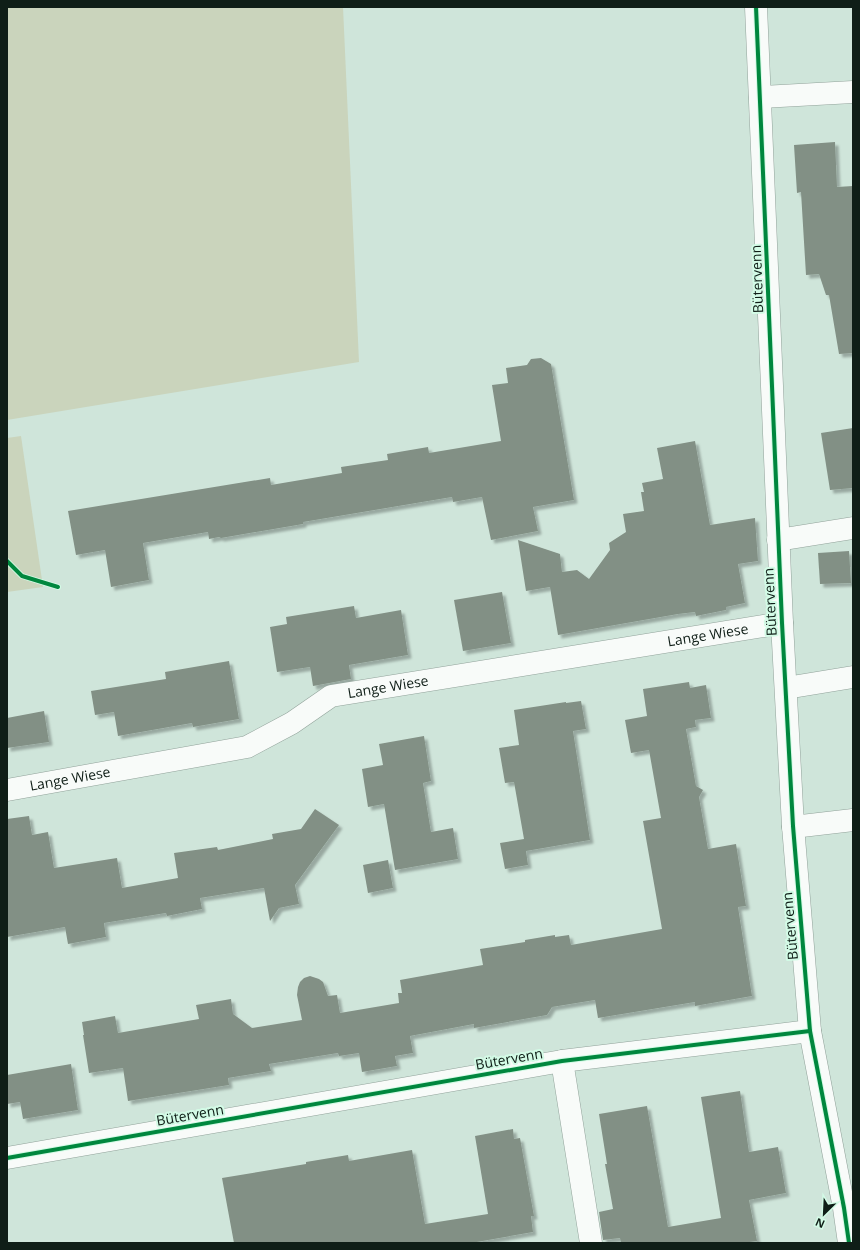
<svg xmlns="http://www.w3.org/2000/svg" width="860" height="1250" font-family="'Open Sans',sans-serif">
<defs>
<filter id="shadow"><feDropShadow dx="3.5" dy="3.5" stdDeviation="1" flood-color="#0004"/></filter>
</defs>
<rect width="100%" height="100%" fill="#cfe5da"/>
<g fill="#cad4bc">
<path d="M 7,7 L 343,7 L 359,362 L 7,420 Z"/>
<path d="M 21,436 L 43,587 L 7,592 L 7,438 Z"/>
</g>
<g fill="#829085" filter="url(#shadow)">
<path d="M 835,142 L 837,187 L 853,186 L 853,353 L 839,354 L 829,295 L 826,295 L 819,274 L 806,275 L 801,192 L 797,193 L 794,145 Z"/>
<path d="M 541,358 L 551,364 L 574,500 L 533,507 L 538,531 L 491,540 L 482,497 L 453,502 L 452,497 L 303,522 L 303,524 L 221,538 L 219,537 L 209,539 L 208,532 L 143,543 L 149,580 L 111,587 L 105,550 L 76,555 L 68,511 L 270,478 L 271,485 L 342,473 L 341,467 L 388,460 L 387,454 L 428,447 L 429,453 L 501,441 L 492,385 L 508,383 L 506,368 L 527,365 L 531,359 Z"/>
<path d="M 853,428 L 853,488 L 830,490 L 821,433 Z"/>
<path d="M 695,441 L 710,525 L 755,518 L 758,561 L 738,564 L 745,603 L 726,607 L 726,610 L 696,616 L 695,612 L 678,614 L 558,635 L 550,587 L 526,591 L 518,540 L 560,554 L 562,572 L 577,570 L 589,579 L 610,550 L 609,543 L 626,532 L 623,514 L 644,511 L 641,492 L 644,492 L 642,483 L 663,479 L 657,448 Z"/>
<path d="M 849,551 L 851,583 L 820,584 L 818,553 Z"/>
<path d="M 502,592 L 511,643 L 463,651 L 454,600 Z"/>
<path d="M 354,606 L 356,618 L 401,610 L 408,655 L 349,665 L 351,679 L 313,686 L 310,667 L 277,672 L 270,627 L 287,624 L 286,617 Z"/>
<path d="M 229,661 L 239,719 L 193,727 L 192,723 L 118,736 L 114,712 L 95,715 L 91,691 L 166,679 L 165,672 Z"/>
<path d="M 689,682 L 690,688 L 706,685 L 711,718 L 695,720 L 696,727 L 686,729 L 696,786 L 703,790 L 699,797 L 708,849 L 736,844 L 746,906 L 738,907 L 752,996 L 695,1006 L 695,1002 L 598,1018 L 595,1000 L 552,1007 L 547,1015 L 474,1028 L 474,1024 L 410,1036 L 413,1053 L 395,1056 L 397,1066 L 362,1072 L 359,1053 L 339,1056 L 338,1053 L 269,1064 L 271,1071 L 228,1078 L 229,1085 L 128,1101 L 123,1068 L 89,1073 L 83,1035 L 84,1035 L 82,1022 L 115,1016 L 118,1033 L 199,1019 L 196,1005 L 231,999 L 233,1014 L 252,1028 L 302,1020 L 297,995 L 298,987 L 300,982 L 304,978 L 310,976 L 319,979 L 323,982 L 328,996 L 337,995 L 340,1013 L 399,1003 L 398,993 L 402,993 L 400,980 L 483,965 L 480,949 L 525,942 L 525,940 L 555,935 L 555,937 L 569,935 L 571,945 L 662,929 L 643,821 L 661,818 L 649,750 L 631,753 L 625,720 L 647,716 L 643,689 Z"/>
<path d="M 581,701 L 586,729 L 573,731 L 590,840 L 526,851 L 528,865 L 505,869 L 500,843 L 524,839 L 514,782 L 505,783 L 499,748 L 519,745 L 514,710 L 566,702 L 566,703 Z"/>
<path d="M 44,711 L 49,742 L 7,748 L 7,718 Z"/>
<path d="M 424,736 L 431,781 L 423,783 L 431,832 L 453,828 L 458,859 L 395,870 L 384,804 L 368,807 L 362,769 L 383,765 L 379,744 Z"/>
<path d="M 315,809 L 339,825 L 295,885 L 299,904 L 279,908 L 270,921 L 264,888 L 200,898 L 202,909 L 167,916 L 166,913 L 104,923 L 106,937 L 68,944 L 65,927 L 7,937 L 7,819 L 29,816 L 32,835 L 48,832 L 54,868 L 117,858 L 122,888 L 178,878 L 174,853 L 217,847 L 218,850 L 273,839 L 272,834 L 301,829 Z"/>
<path d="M 388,860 L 393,888 L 368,893 L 363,865 Z"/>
<path d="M 71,1064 L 78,1110 L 23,1119 L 20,1102 L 7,1104 L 7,1075 Z"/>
<path d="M 740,1091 L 749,1152 L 778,1147 L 786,1193 L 749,1200 L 757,1241 L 742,1243 L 621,1243 L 620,1238 L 603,1240 L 599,1212 L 613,1209 L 605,1164 L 607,1164 L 599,1114 L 647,1106 L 668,1227 L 721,1218 L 701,1097 Z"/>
<path d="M 513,1129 L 514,1139 L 520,1138 L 534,1216 L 531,1216 L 533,1232 L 471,1243 L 234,1243 L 222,1178 L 306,1164 L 306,1162 L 348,1155 L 349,1161 L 412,1150 L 425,1224 L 488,1214 L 475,1136 Z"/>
</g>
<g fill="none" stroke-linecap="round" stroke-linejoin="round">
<defs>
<g id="minor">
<path d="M 756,7 L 782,623 L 793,826 L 810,1031 L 844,1208 L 849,1243"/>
<path d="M 760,97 L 853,92"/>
<path d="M 778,540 L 853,528"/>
<path d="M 786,688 L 853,677"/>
<path id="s1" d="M 7,790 L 247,747 L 292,723 L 331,696 L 782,623"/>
<path d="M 793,827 L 853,820"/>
<path d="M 562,1061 L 591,1243"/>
<path d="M 7,1158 L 562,1061 L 810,1031"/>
</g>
</defs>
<use href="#minor" stroke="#91a29a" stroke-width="23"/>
<use href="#minor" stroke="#f8fbf9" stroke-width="22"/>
<defs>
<g id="cycleway">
<path d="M 756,7 L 782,623 L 793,826 L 810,1031 L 844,1208 L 849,1243"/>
<path d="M 7,561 L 22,576 L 58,587"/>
<path d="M 7,1158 L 562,1061 L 810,1031"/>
</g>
</defs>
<use href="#cycleway" stroke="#d3fbe6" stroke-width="6"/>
<use href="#cycleway" stroke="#00873e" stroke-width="4"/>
</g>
<g text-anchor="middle" stroke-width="4" stroke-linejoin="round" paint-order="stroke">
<g font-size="14" fill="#0f1e17" stroke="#d3fbe6">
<text transform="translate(757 279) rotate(-92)" y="5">Bütervenn</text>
<text transform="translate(770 602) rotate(-93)" y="5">Bütervenn</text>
<text dy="5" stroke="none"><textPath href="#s1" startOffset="724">Lange Wiese</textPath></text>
<text dy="5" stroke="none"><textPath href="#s1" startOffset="400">Lange Wiese</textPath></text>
<text dy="5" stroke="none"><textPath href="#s1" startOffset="64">Lange Wiese</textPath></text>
<text transform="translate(790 926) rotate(-95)" y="5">Bütervenn</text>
<text transform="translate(509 1059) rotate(-10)" y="5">Bütervenn</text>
<text transform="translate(190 1115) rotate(-10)" y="5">Bütervenn</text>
</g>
</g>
<rect width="860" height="1250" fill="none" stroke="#0f1e17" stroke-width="16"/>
<g transform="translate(824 1214) rotate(204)" stroke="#d3fbe6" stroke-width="3" paint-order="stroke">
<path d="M0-3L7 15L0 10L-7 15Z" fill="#0f1e17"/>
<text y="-6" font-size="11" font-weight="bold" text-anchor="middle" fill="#0f1e17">N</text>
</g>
</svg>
